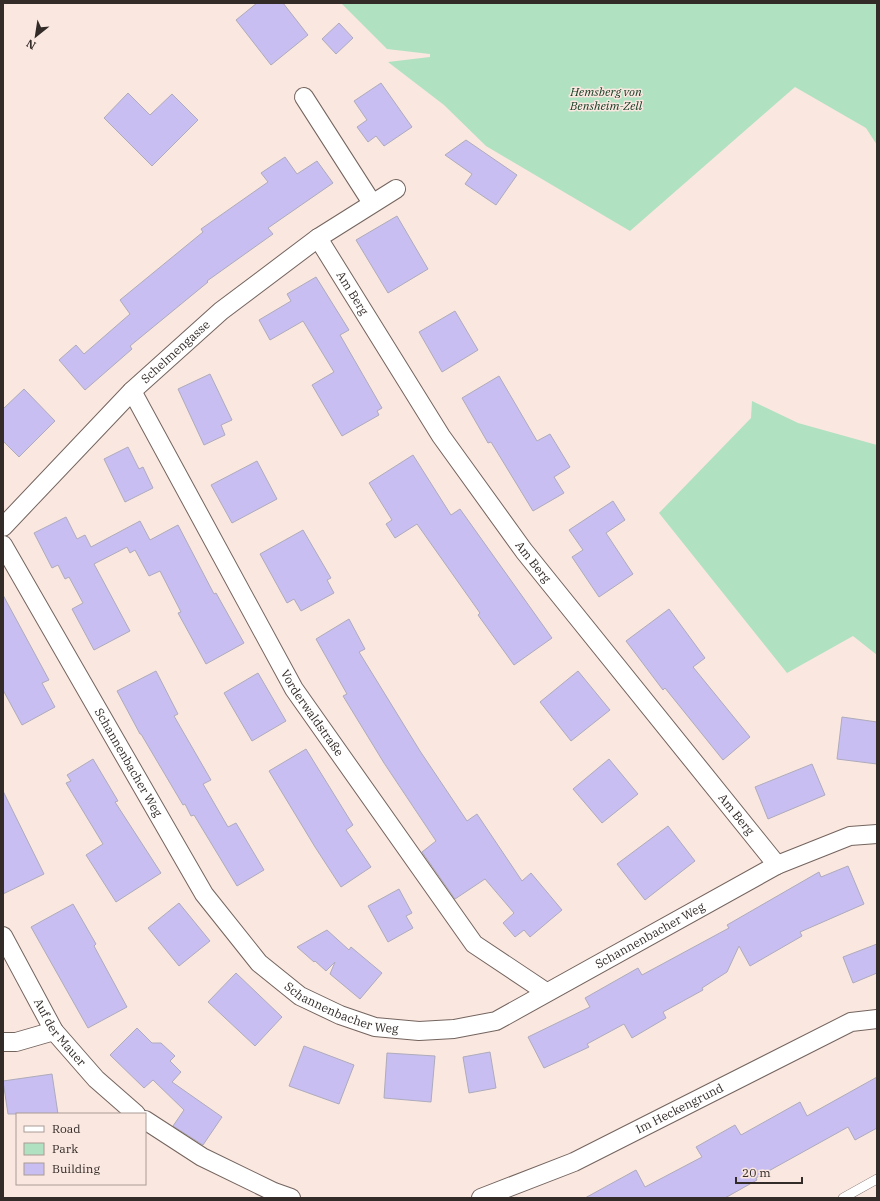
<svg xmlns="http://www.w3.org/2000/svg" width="880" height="1201" font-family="'IBM Plex Serif',serif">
<rect width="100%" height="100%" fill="#fae7e0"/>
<g fill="#b0e1c0">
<path d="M 341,3 L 877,3 L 877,145 L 866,128 L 795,87 L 630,231 L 486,146 L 444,105 L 388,62 L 430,57 L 430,54 L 387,49 Z"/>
<path d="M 752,401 L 798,423 L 877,445 L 877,655 L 853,636 L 787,673 L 659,513 L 751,418 Z"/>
</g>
<g fill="#c9bef2" stroke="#aeabbb">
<path d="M 257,3 L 283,3 L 308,35 L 271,65 L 236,20 Z"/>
<path d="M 339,23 L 353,38 L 336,54 L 322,39 Z"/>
<path d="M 381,83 L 412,127 L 384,146 L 376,136 L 368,142 L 357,127 L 367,120 L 354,101 Z"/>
<path d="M 128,93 L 150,115 L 172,94 L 198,120 L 152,166 L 104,118 Z"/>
<path d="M 466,140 L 517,175 L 496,205 L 465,184 L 472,174 L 445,155 Z"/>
<path d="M 285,157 L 297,174 L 317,161 L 333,183 L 268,228 L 273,234 L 207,281 L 208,282 L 130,346 L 132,349 L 85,390 L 59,360 L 76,345 L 84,354 L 130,314 L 120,300 L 203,232 L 201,229 L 268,182 L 261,173 Z"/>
<path d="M 397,216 L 428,269 L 388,293 L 356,240 Z"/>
<path d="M 316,277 L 349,330 L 340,335 L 382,408 L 377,411 L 379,415 L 342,436 L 312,385 L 334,372 L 303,321 L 270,340 L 259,320 L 291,301 L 287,294 Z"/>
<path d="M 455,311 L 478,350 L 442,372 L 419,332 Z"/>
<path d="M 210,374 L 232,420 L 221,425 L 225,435 L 204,445 L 178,389 Z"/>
<path d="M 499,376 L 537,441 L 550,434 L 570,467 L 554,477 L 564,493 L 533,511 L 491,442 L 488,443 L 462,398 Z"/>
<path d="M 24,389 L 55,421 L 19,457 L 3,441 L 3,409 Z"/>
<path d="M 128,447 L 139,469 L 143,467 L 153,488 L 125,502 L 104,459 Z"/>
<path d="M 413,455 L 451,515 L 460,509 L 552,638 L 514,665 L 478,615 L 480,613 L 417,524 L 395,538 L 386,524 L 392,520 L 369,483 Z"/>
<path d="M 257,461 L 277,499 L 232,523 L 211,485 Z"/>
<path d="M 613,501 L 625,520 L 606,533 L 633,574 L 599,597 L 572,557 L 583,550 L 569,530 Z"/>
<path d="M 66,517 L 77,539 L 85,535 L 91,547 L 140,521 L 150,540 L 178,525 L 214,594 L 216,593 L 244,643 L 206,664 L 178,613 L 181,612 L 160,571 L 149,576 L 135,550 L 130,553 L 127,547 L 94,564 L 130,631 L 94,650 L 72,609 L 83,603 L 69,577 L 65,579 L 58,565 L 52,568 L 34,533 Z"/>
<path d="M 303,530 L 331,578 L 327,580 L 334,593 L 301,611 L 294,599 L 287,603 L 260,554 Z"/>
<path d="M 3,595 L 49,680 L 42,683 L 55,707 L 22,725 L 3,690 Z"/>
<path d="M 669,609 L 705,658 L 693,667 L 750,737 L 723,760 L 665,688 L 663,690 L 626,641 Z"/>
<path d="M 349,619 L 365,649 L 359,652 L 420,751 L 467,821 L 477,814 L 522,881 L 531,873 L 562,910 L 530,937 L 524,930 L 515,937 L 503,923 L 514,913 L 485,879 L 455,899 L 422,852 L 436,841 L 384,763 L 343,696 L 347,694 L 316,639 Z"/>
<path d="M 156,671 L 178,714 L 174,716 L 211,780 L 203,784 L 228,827 L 236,823 L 264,870 L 237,886 L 194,815 L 191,816 L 185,804 L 183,805 L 141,734 L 140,734 L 117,691 Z"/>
<path d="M 578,671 L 610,710 L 571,741 L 540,702 Z"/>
<path d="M 258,673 L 286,721 L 252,741 L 224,693 Z"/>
<path d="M 842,717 L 877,722 L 877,764 L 837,759 Z"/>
<path d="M 306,749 L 353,825 L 346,830 L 371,867 L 341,887 L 315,847 L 269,771 Z"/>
<path d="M 93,759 L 118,801 L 115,802 L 161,873 L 116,902 L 86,855 L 103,844 L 66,783 L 71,781 L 67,775 Z"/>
<path d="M 609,759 L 638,794 L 602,823 L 573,789 Z"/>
<path d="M 812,764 L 825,795 L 768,819 L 755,787 Z"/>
<path d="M 3,791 L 44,874 L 3,894 Z"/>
<path d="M 668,826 L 695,861 L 645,900 L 617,864 Z"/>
<path d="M 848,866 L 864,904 L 800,932 L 802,936 L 750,966 L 739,946 L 727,972 L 702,988 L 703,990 L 663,1012 L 666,1018 L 632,1038 L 624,1024 L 587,1044 L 589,1047 L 544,1068 L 528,1037 L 590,1007 L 585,998 L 638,968 L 642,975 L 729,928 L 727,925 L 819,872 L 821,877 Z"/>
<path d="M 399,889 L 412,913 L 406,916 L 413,928 L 388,942 L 368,906 Z"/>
<path d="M 179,903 L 210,941 L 179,966 L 148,928 Z"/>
<path d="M 73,904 L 96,944 L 94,946 L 127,1007 L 88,1028 L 31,927 Z"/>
<path d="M 327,930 L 349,950 L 351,947 L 382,973 L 360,999 L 330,974 L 335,962 L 326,971 L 315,961 L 314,962 L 297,947 Z"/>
<path d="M 877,944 L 877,973 L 853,983 L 843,957 Z"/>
<path d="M 236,973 L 282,1017 L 255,1046 L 208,1002 Z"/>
<path d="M 137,1028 L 152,1043 L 161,1043 L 175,1056 L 170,1061 L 181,1072 L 172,1082 L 222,1117 L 203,1145 L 173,1126 L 184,1110 L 153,1080 L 144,1088 L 110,1055 Z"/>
<path d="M 304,1046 L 354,1065 L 339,1104 L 289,1086 Z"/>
<path d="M 490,1052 L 496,1088 L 469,1093 L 463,1057 Z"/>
<path d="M 387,1053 L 435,1056 L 431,1102 L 384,1098 Z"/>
<path d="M 52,1074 L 58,1114 L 8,1114 L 3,1081 Z"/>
<path d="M 877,1077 L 877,1128 L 855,1140 L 848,1127 L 756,1178 L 757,1180 L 725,1198 L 585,1198 L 636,1170 L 645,1187 L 702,1157 L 696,1147 L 735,1125 L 741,1135 L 800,1102 L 807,1116 Z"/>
</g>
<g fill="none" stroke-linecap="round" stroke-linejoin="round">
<defs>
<path id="lane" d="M 843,1198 L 877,1179"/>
<g id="street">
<path d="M 304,97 L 372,203"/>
<path id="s1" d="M 318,238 L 441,436 L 524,551 L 777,865"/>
<path id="s2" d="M 132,391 L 294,689 L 474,944 L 546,992"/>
<path id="s3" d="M 3,527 L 132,391 L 221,311 L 318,238 L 396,189"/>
<path id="s4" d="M 3,545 L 204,894 L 259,963 L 300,996 L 340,1015 L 375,1027 L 419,1031 L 454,1029 L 496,1021 L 777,865 L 850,836 L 877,834"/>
<path id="s5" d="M 3,936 L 54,1031 L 96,1079 L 136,1114"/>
<path d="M 3,1042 L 16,1042 L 54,1031"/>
<path d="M 145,1120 L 202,1157 L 274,1192 L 291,1198"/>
<path id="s6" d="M 481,1198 L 574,1162 L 851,1022 L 877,1019"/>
</g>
</defs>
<use href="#lane" stroke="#74645e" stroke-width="10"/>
<use href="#street" stroke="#74645e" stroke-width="20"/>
<use href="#lane" stroke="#fff" stroke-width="9"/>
<use href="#street" stroke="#fff" stroke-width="18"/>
</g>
<g text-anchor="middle" stroke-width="3" stroke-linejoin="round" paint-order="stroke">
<g font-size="12" font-style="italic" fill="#0f3821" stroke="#fae7e0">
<text x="606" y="96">Hemsberg von<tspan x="606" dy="14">Bensheim-Zell</tspan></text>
</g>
<g font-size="12" fill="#322b28" stroke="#fae7e0">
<text dy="4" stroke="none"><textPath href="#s1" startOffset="65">Am Berg</textPath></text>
<text dy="4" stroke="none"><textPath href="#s3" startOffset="246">Schelmengasse</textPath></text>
<text dy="4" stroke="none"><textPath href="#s1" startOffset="389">Am Berg</textPath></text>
<text dy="4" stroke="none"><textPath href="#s2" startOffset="369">Vorderwaldstraße</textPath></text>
<text dy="4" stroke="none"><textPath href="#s4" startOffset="251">Schannenbacher Weg</textPath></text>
<text dy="4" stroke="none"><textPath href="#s1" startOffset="713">Am Berg</textPath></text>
<text dy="4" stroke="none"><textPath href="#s4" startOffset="923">Schannenbacher Weg</textPath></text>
<text dy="4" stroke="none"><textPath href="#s4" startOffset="587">Schannenbacher Weg</textPath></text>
<text dy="4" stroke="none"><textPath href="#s5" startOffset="112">Auf der Mauer</textPath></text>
<text dy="4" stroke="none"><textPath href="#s6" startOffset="218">Im Heckengrund</textPath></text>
</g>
</g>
<rect width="880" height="1201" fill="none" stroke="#322b28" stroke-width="8"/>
<rect x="16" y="1113" width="130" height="72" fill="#fae7e0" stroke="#aa9c96"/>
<rect x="24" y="1126" width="20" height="6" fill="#ffffff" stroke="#aa9c96"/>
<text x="52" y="1133" font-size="12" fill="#322b28">Road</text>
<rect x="24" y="1143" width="20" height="12" fill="#b0e1c0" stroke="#aa9c96"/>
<text x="52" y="1153" font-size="12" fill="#322b28">Park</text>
<rect x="24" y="1163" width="20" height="12" fill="#c9bef2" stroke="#aa9c96"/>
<text x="52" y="1173" font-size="12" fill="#322b28">Building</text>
<g transform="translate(36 36) rotate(210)" stroke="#fae7e0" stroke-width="3" paint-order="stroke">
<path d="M0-3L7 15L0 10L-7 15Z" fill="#322b28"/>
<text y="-6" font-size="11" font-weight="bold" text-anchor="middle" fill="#322b28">N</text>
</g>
<path d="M736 1177v6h66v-6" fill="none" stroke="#322b28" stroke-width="2"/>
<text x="742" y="1177" font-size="12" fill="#322b28" stroke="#fae7e0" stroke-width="3" paint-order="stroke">20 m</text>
</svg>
